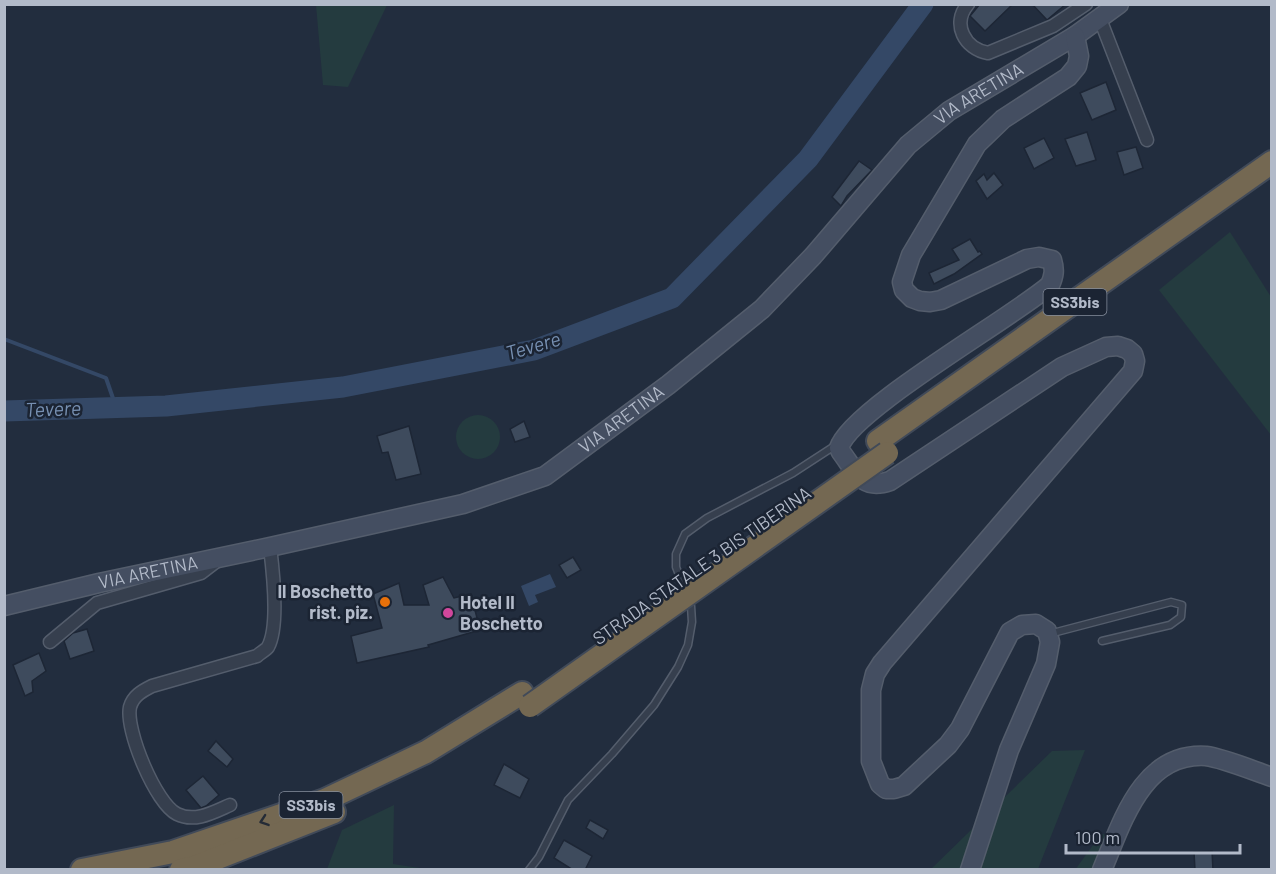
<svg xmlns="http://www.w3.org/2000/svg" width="1276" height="874" font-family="Barlow,sans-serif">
<rect width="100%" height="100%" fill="#222d3e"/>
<g fill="#243b3f">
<path d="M 316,5 L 387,5 L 348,87 L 323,85 Z"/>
<path d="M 1230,232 L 1271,297 L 1271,435 L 1159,290 Z"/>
<circle cx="478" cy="437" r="22"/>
<path d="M 1085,750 L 1038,869 L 930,870 L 1052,751 Z"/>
<path d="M 394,805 L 393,864 L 426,869 L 327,869 L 342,830 Z"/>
<path d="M 1101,834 L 1124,835 L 1109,869 L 1075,870 Z"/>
</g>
<path fill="#344866" d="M 550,574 L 556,587 L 535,595 L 538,602 L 529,606 L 521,586 Z"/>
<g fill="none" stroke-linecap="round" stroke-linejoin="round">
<path stroke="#344866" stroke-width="4" d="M 4,339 L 106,378 L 116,407"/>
<path stroke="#344866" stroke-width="21" d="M 4,411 L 166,406 L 343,387 L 534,350 L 672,298 L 808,159 L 923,4"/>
</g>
<g fill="#3e4b5d" stroke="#1d2635" stroke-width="1.5">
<path d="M 980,4 L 1013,4 L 985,31 L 970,16 Z"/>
<path d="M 1032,4 L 1066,4 L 1047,20 Z"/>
<path d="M 1106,82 L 1116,110 L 1092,120 L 1080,93 Z"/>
<path d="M 1087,132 L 1096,160 L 1076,166 L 1065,139 Z"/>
<path d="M 1044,138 L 1054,158 L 1034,169 L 1024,148 Z"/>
<path d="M 1136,147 L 1143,168 L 1124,175 L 1117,152 Z"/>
<path d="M 859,161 L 872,170 L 847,196 L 841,206 L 832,197 Z"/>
<path d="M 994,173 L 1003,185 L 987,199 L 976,181 L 984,174 L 987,180 Z"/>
<path d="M 970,239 L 978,252 L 980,251 L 982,254 L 954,274 L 934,284 L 929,273 L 959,260 L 952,249 Z"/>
<path d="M 524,421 L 530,437 L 515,442 L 510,429 Z"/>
<path d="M 409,426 L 421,474 L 396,480 L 388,452 L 382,453 L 377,436 Z"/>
<path d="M 573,557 L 581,570 L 567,578 L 559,565 Z"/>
<path d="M 443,577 L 454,598 L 471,594 L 480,630 L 428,645 L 429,647 L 357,663 L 351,636 L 382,628 L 373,594 L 399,583 L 404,605 L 429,605 L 423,585 Z"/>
<path d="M 87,629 L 94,651 L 70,659 L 64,641 L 73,633 Z"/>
<path d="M 39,653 L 46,671 L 32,681 L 33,692 L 25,696 L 13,665 Z"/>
<path d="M 216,741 L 233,759 L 227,767 L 208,751 Z"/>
<path d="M 504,764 L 529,779 L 520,798 L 494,785 Z"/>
<path d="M 203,776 L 219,795 L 206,806 L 201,808 L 186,790 Z"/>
<path d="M 590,820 L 608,830 L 603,839 L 586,828 Z"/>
<path d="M 564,840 L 592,856 L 585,870 L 573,870 L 554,858 Z"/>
<path d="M 1212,851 L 1213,870 L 1195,870 L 1194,852 Z"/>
</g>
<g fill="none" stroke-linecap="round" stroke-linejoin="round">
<defs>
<g id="lane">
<path d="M 1049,634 L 1171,602 L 1182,605 L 1181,617 L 1170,625 L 1102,641"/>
<path d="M 529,870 L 539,857 L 568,800 L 612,754 L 654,705 L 678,667 L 688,645 L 692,622 L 691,606 L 676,567 L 676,554 L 685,534 L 707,518 L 793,473 L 836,445"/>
</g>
<g id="street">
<path d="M 968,4 C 951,24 965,49 988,53 L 1053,26 L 1086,4"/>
<path d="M 1100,19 L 1147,140"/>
<path d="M 50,642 L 97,603 L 201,573 L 218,560"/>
<path d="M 230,805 C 214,812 195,823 177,814 C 156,804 125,730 130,707 C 133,696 142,691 152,686 L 257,656 C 260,653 266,650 268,647 C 279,627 273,571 270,547"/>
</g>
<g id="secondary">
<path id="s1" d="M 4,606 L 99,583 L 270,547 L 463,504 L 545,476 L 668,385 L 762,309 L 813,256 L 908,145 L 949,111 L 1075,36 L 1119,4"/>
<path d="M 970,870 L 1009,750 L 1046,664 L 1050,642 L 1047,631 L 1036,624 L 1022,625 L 1010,632 L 960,729 L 948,745 L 904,786 L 894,789 L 886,789 L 880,784 L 871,761 L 871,690 L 875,674 L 882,663 L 1133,371 L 1135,361 L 1133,354 L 1127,349 L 1118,346 L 1106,347 L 1062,367 L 890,481 C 862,491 856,472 841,452 L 839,448 C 850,410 1012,318 1050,285 C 1054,276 1055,270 1052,260 L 1039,257 L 1027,259 L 941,300 L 930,302 L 920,301 L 912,298 L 904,290 L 902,282 L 911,255 L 977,144 L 1003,119 L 1068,77 L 1077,66 L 1079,56 L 1075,36"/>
<path d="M 1102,870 C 1122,823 1142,752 1206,756 C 1223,758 1254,771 1272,777"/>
</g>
<g id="highway">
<path d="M 878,441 L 1272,162"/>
<path d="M 82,870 L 173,852 L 325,800 L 426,752 L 522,693"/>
<path d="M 181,870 L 195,867 L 334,812"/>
</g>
</defs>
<use href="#lane" stroke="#545d6c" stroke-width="9"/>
<use href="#street" stroke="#545d6c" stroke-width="15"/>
<use href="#secondary" stroke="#545d6c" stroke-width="21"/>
<use href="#highway" stroke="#414a59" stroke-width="26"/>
<use href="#lane" stroke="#363f4e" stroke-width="6"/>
<use href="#street" stroke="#363f4e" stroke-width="12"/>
<use href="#secondary" stroke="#444e61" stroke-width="18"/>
<use href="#highway" stroke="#746852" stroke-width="22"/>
<defs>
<path id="highway-bridge" d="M 530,706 L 887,453"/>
</defs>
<use href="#highway-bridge" stroke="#414a59" stroke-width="26" stroke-linecap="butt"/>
<use href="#highway-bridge" stroke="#746852" stroke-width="22"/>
</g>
<defs><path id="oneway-chevron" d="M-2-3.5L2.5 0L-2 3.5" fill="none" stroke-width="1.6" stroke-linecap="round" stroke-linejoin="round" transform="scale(1.5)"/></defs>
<use stroke="#242b36" href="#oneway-chevron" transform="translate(264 821) rotate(161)"/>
<circle fill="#e8710a" stroke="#1b2433" stroke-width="2" cx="385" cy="602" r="6"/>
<circle fill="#d1479c" stroke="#1b2433" stroke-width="2" cx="448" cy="613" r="6"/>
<g text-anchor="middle" stroke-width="5" stroke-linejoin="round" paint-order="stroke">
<g fill="#1b2433" stroke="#858d9c" stroke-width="1.5">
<rect x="1043.5" y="289" width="63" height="26" rx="4.5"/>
<rect x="279.5" y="792" width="63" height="26" rx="4.5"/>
</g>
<g font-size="16" font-weight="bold" fill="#b2bac9">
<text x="1075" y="308">SS3bis</text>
<text x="311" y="811">SS3bis</text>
</g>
<g font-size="18" fill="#b2bac9" stroke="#1b2433">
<text dy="6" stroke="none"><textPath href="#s1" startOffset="1138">VIA ARETINA</textPath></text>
<text dy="6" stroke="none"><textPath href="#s1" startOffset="652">VIA ARETINA</textPath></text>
<text transform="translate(702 566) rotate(-35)" y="6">STRADA STATALE 3 BIS TIBERINA</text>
<text dy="6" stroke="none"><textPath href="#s1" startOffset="148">VIA ARETINA</textPath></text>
</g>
<g font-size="18" font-weight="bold" fill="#b2bac9" stroke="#1b2433" text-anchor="end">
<text x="373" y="598">Il Boschetto<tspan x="373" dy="21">rist. piz.</tspan></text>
<text x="460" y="609" text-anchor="start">Hotel Il<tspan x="460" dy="21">Boschetto</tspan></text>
</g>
<g font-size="20" font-style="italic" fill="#7790b2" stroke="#1b2433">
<text transform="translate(533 346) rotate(-16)" y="7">Tevere</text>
<text transform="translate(53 409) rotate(-2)" y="7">Tevere</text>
</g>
</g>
<rect width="1276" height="874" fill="none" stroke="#b2bac9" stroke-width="12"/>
<path d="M1066 844v9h174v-9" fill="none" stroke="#b2bac9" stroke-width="3"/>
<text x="1075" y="844" font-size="18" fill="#b2bac9" stroke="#1b2433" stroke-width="4.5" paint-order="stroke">100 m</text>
</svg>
